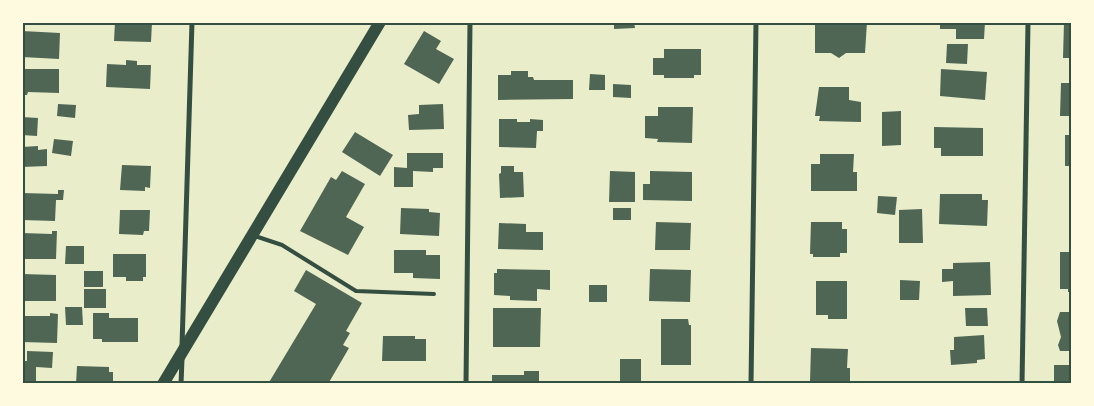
<svg xmlns="http://www.w3.org/2000/svg" width="1094" height="406" font-family="Manrope,sans-serif">
<rect width="100%" height="100%" fill="#e9edc9"/>
<g fill="#4f6655">
<path d="M 115,22 L 152,22 L 151,42 L 114,41 Z"/>
<path d="M 614,22 L 634,22 L 635,28 L 614,29 Z"/>
<path d="M 815,22 L 867,22 L 865,53 L 846,53 L 839,58 L 831,53 L 815,53 Z"/>
<path d="M 940,22 L 985,22 L 984,39 L 956,39 L 956,29 L 940,29 Z"/>
<path d="M 1064,23 L 1072,23 L 1072,58 L 1063,58 Z"/>
<path d="M 22,31 L 60,33 L 59,59 L 22,57 Z"/>
<path d="M 424,31 L 441,41 L 436,49 L 454,59 L 439,84 L 404,64 Z"/>
<path d="M 947,44 L 968,44 L 967,64 L 946,63 Z"/>
<path d="M 664,49 L 701,49 L 701,75 L 694,75 L 694,78 L 664,78 L 664,75 L 653,75 L 653,58 L 664,58 Z"/>
<path d="M 126,60 L 137,61 L 137,65 L 151,65 L 150,89 L 106,87 L 107,64 L 126,65 Z"/>
<path d="M 22,69 L 59,69 L 59,93 L 28,92 L 27,95 L 22,95 Z"/>
<path d="M 941,69 L 987,72 L 985,100 L 940,96 Z"/>
<path d="M 511,71 L 528,71 L 528,77 L 533,77 L 534,80 L 573,80 L 573,99 L 498,100 L 498,75 L 511,75 Z"/>
<path d="M 590,74 L 605,75 L 605,90 L 589,90 Z"/>
<path d="M 1061,83 L 1072,83 L 1072,116 L 1060,116 Z"/>
<path d="M 613,84 L 631,85 L 631,98 L 613,97 Z"/>
<path d="M 819,87 L 849,87 L 849,100 L 861,102 L 861,122 L 819,121 L 820,116 L 815,116 Z"/>
<path d="M 58,104 L 76,105 L 75,118 L 57,116 Z"/>
<path d="M 443,104 L 444,129 L 409,130 L 408,115 L 419,114 L 419,105 Z"/>
<path d="M 658,107 L 693,107 L 692,143 L 657,142 L 658,139 L 645,138 L 645,116 L 658,116 Z"/>
<path d="M 901,111 L 901,145 L 882,146 L 882,112 Z"/>
<path d="M 22,117 L 38,118 L 37,136 L 22,135 Z"/>
<path d="M 499,119 L 517,119 L 517,122 L 530,122 L 530,119 L 543,120 L 543,131 L 537,131 L 536,148 L 499,147 Z"/>
<path d="M 934,127 L 983,128 L 983,156 L 941,156 L 941,148 L 934,148 Z"/>
<path d="M 355,132 L 393,155 L 380,176 L 342,152 Z"/>
<rect x="1065" y="135" width="7" height="31"/>
<path d="M 54,139 L 73,141 L 71,156 L 52,153 Z"/>
<path d="M 38,146 L 38,150 L 47,149 L 47,166 L 22,167 L 22,147 Z"/>
<path d="M 407,153 L 443,153 L 443,168 L 433,168 L 433,172 L 413,171 L 413,187 L 394,187 L 394,167 L 407,168 Z"/>
<path d="M 820,154 L 854,154 L 853,172 L 857,172 L 857,191 L 811,191 L 811,164 L 820,164 Z"/>
<path d="M 122,165 L 151,166 L 150,188 L 145,187 L 145,191 L 120,190 Z"/>
<path d="M 501,166 L 514,166 L 514,172 L 523,172 L 524,197 L 500,198 L 499,174 L 501,173 Z"/>
<path d="M 342,171 L 365,184 L 346,217 L 364,227 L 348,255 L 300,231 L 331,177 L 336,180 Z"/>
<path d="M 610,171 L 635,172 L 635,202 L 609,202 Z"/>
<path d="M 650,171 L 692,172 L 692,201 L 643,200 L 643,184 L 650,184 Z"/>
<path d="M 58,190 L 64,190 L 63,200 L 56,200 L 55,221 L 22,220 L 22,193 L 58,194 Z"/>
<path d="M 940,194 L 982,194 L 982,200 L 988,200 L 987,226 L 939,224 Z"/>
<path d="M 878,196 L 897,197 L 895,215 L 877,213 Z"/>
<path d="M 401,208 L 429,209 L 429,212 L 440,213 L 439,236 L 400,234 Z"/>
<rect x="613" y="208" width="18" height="12"/>
<path d="M 922,209 L 923,243 L 899,243 L 899,210 Z"/>
<path d="M 120,210 L 150,210 L 149,231 L 144,231 L 143,235 L 119,234 Z"/>
<path d="M 656,222 L 691,223 L 690,250 L 655,250 Z"/>
<path d="M 811,222 L 842,222 L 842,229 L 847,229 L 847,253 L 840,253 L 840,257 L 813,257 L 813,254 L 810,254 Z"/>
<path d="M 499,223 L 526,224 L 526,232 L 543,232 L 543,250 L 498,249 Z"/>
<path d="M 52,231 L 57,231 L 56,259 L 22,259 L 22,233 L 52,234 Z"/>
<path d="M 66,246 L 84,246 L 84,264 L 65,264 Z"/>
<path d="M 394,250 L 426,250 L 426,255 L 440,255 L 440,279 L 413,278 L 413,273 L 394,273 Z"/>
<path d="M 1060,252 L 1072,252 L 1072,292 L 1068,292 L 1068,289 L 1060,289 Z"/>
<path d="M 113,254 L 146,254 L 146,277 L 143,277 L 143,281 L 126,281 L 126,277 L 113,277 Z"/>
<path d="M 990,262 L 991,295 L 953,296 L 953,281 L 942,282 L 942,269 L 953,269 L 953,263 Z"/>
<path d="M 497,269 L 550,270 L 550,290 L 537,289 L 537,301 L 510,300 L 510,296 L 494,295 L 494,273 L 497,273 Z"/>
<path d="M 650,269 L 691,270 L 690,302 L 649,301 Z"/>
<path d="M 306,270 L 362,303 L 346,331 L 350,333 L 343,345 L 349,348 L 328,384 L 268,384 L 316,304 L 294,291 Z"/>
<rect x="84" y="271" width="19" height="16"/>
<path d="M 22,274 L 56,275 L 56,301 L 22,301 Z"/>
<path d="M 900,280 L 920,281 L 919,300 L 900,300 Z"/>
<path d="M 816,281 L 847,281 L 847,319 L 828,319 L 828,315 L 816,315 Z"/>
<rect x="589" y="285" width="18" height="17"/>
<rect x="84" y="289" width="22" height="19"/>
<path d="M 65,307 L 82,307 L 83,325 L 66,325 Z"/>
<path d="M 493,308 L 541,308 L 540,347 L 493,347 Z"/>
<path d="M 965,308 L 987,308 L 988,326 L 966,326 Z"/>
<path d="M 1060,312 L 1072,312 L 1072,351 L 1060,351 L 1058,345 L 1061,337 L 1057,321 Z"/>
<path d="M 50,313 L 58,314 L 57,343 L 22,342 L 22,316 L 50,316 Z"/>
<path d="M 93,313 L 109,313 L 109,318 L 138,318 L 138,342 L 102,342 L 102,339 L 93,339 Z"/>
<path d="M 661,319 L 688,319 L 689,325 L 691,325 L 691,365 L 661,365 Z"/>
<path d="M 984,335 L 985,359 L 977,360 L 977,363 L 951,365 L 950,350 L 954,350 L 954,337 Z"/>
<path d="M 383,336 L 415,336 L 415,339 L 426,339 L 426,361 L 382,361 Z"/>
<path d="M 811,348 L 848,349 L 847,368 L 850,368 L 850,384 L 810,382 Z"/>
<path d="M 27,351 L 53,352 L 52,368 L 36,367 L 36,384 L 22,384 L 22,361 L 27,361 Z"/>
<rect x="620" y="359" width="21" height="25"/>
<rect x="1054" y="365" width="18" height="19"/>
<path d="M 77,366 L 109,367 L 109,372 L 113,372 L 113,384 L 76,384 Z"/>
<path d="M 524,371 L 539,371 L 539,384 L 492,384 L 492,375 L 524,375 Z"/>
<rect x="393" y="381" width="30" height="3"/>
</g>
<g fill="none" stroke-linecap="round" stroke-linejoin="round">
<path stroke="#344e41" stroke-width="4" d="M 255,236 L 282,245 L 356,291 L 434,294"/>
<g stroke="#344e41" stroke-width="5">
<path d="M 182,346 L 192,22"/>
<path d="M 181,384 L 182,359"/>
<path d="M 466,384 L 470,22"/>
<path d="M 751,384 L 756,22"/>
<path d="M 1022,384 L 1028,22"/>
</g>
<path stroke="#344e41" stroke-width="12" d="M 163,384 L 380,22"/>
</g>
<rect width="1094" height="406" fill="none" stroke="#fefae0" stroke-width="48"/>
<rect x="24" y="24" width="1046" height="358" fill="none" stroke="#344e41" stroke-width="2"/>
</svg>
